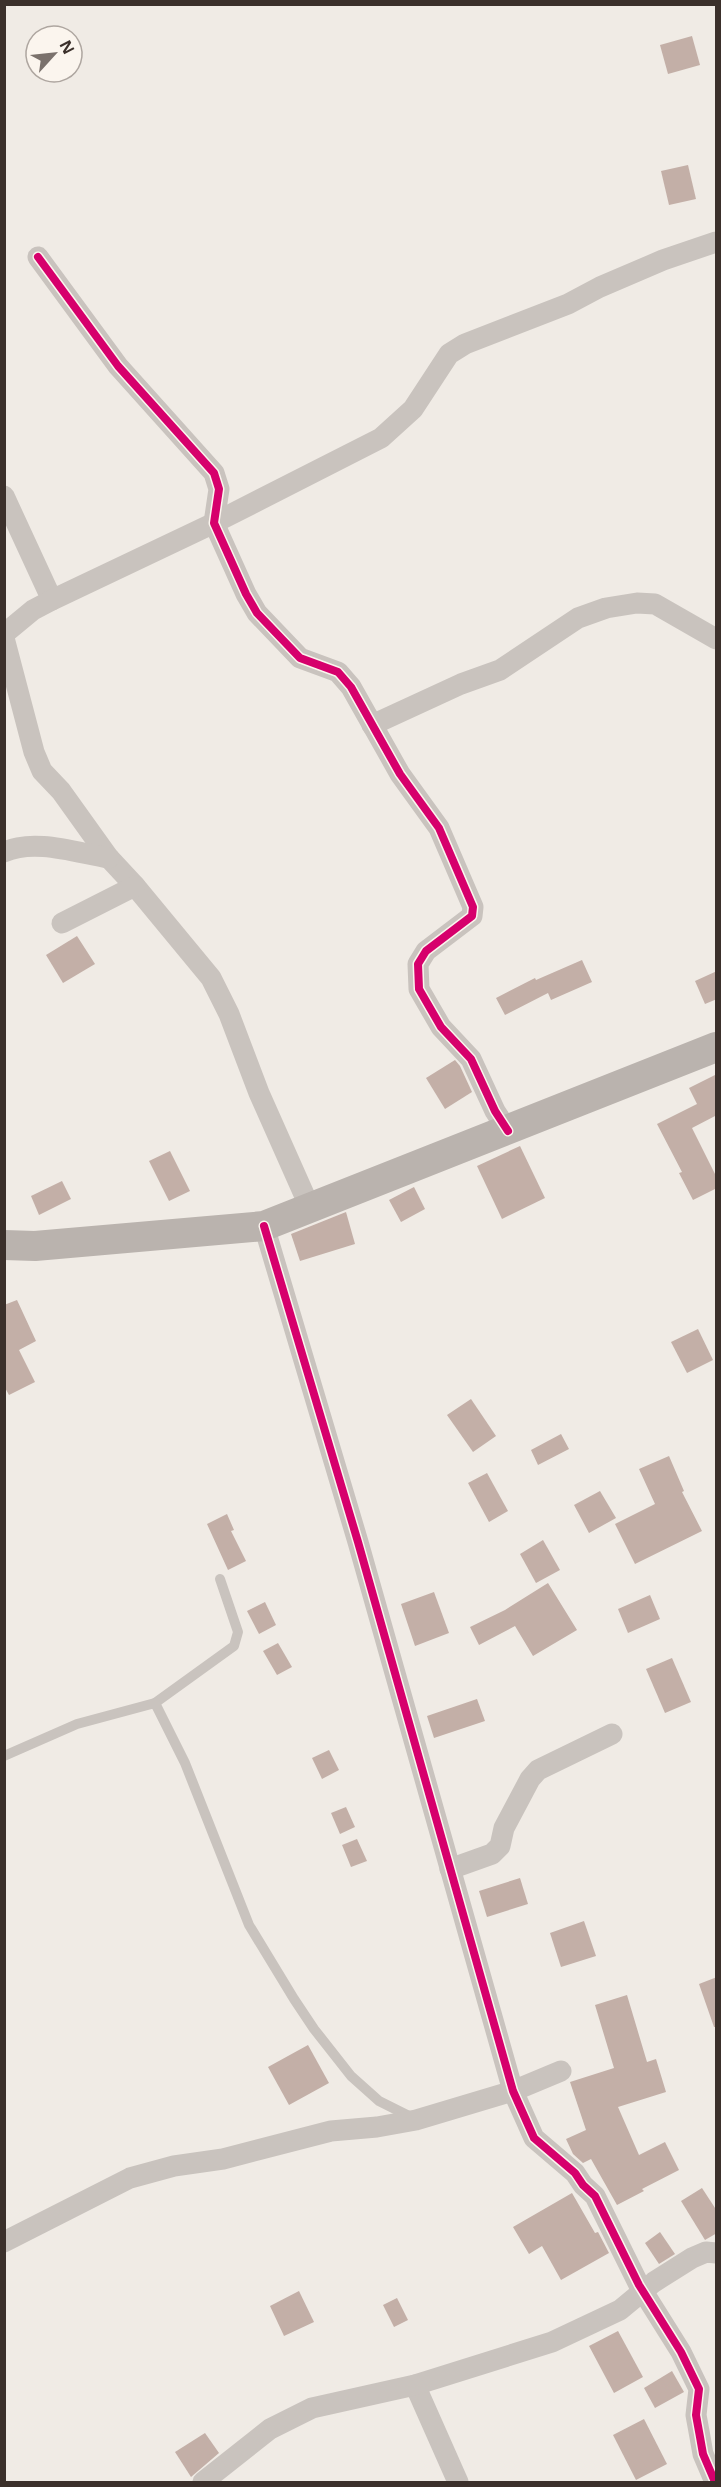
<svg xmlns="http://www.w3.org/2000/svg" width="721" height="2487" font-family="'Noto Sans',sans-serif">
<rect width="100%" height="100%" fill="#f0ebe5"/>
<g fill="#c3afa7">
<path d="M 692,36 L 700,65 L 668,74 L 660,45 Z"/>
<path d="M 688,165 L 696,199 L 669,205 L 661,171 Z"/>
<path d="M 77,936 L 95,964 L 63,983 L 46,955 Z"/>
<path d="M 582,960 L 592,982 L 551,1000 L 548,993 L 505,1015 L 496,998 L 535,978 L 536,980 Z"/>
<path d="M 717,971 L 717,999 L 705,1004 L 695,981 Z"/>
<path d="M 455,1060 L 460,1066 L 472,1092 L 445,1109 L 426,1078 Z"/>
<path d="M 717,1074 L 717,1115 L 692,1128 L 717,1178 L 717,1188 L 693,1200 L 679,1173 L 682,1172 L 657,1124 L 697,1104 L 689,1088 Z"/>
<path d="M 520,1146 L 545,1198 L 502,1219 L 477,1166 Z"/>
<path d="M 170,1151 L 190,1191 L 169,1201 L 149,1161 Z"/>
<path d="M 62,1181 L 71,1199 L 39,1215 L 31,1196 Z"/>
<path d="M 414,1187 L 425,1209 L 401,1222 L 389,1200 Z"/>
<path d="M 346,1212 L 355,1244 L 300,1261 L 291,1234 Z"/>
<path d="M 17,1300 L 36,1341 L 19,1350 L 35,1382 L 9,1395 L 4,1386 L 4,1305 Z"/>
<path d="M 698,1329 L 713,1360 L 687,1373 L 671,1342 Z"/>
<path d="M 471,1399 L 496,1436 L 473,1452 L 447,1415 Z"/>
<path d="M 561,1434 L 569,1449 L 538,1465 L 531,1450 Z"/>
<path d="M 669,1456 L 684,1491 L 682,1492 L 702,1531 L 635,1564 L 615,1524 L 655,1504 L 639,1469 Z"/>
<path d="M 487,1473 L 508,1511 L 489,1522 L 468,1483 Z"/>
<path d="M 600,1491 L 616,1518 L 589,1533 L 574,1505 Z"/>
<path d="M 227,1514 L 234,1530 L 231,1531 L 246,1561 L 228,1570 L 207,1524 Z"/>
<path d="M 543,1540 L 560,1570 L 536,1583 L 520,1554 Z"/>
<path d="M 548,1583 L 577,1630 L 533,1656 L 515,1626 L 479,1645 L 470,1627 L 505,1610 Z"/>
<path d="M 434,1592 L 449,1633 L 415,1646 L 401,1604 Z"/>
<path d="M 650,1595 L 660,1619 L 628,1633 L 618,1609 Z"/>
<path d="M 265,1602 L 276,1625 L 259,1634 L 247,1611 Z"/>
<path d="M 278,1643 L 292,1667 L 277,1675 L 263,1651 Z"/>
<path d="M 672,1658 L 691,1702 L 665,1713 L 646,1669 Z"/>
<path d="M 477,1699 L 485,1721 L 434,1738 L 427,1716 Z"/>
<path d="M 329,1750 L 339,1770 L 322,1779 L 312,1758 Z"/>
<path d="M 346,1807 L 355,1827 L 340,1834 L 331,1813 Z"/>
<path d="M 357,1839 L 367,1861 L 351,1867 L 342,1845 Z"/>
<path d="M 520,1878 L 528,1904 L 487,1917 L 479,1891 Z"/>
<path d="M 584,1921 L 596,1956 L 561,1967 L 550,1933 Z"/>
<path d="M 717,1977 L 717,2027 L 714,2027 L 699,1984 Z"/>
<path d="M 627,1995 L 647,2062 L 656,2059 L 666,2092 L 618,2107 L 639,2155 L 665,2142 L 679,2170 L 642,2189 L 644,2191 L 617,2205 L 591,2159 L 583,2163 L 573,2154 L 566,2139 L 586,2130 L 570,2082 L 614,2068 L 595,2005 Z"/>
<path d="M 308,2045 L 329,2083 L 289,2105 L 268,2067 Z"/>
<path d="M 702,2188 L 717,2211 L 717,2233 L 705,2240 L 681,2201 Z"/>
<path d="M 572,2193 L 595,2233 L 598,2232 L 609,2253 L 561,2280 L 542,2246 L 529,2254 L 513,2227 Z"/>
<path d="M 660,2232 L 675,2254 L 659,2264 L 645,2243 Z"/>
<path d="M 299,2291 L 314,2322 L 284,2336 L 270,2306 Z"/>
<path d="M 397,2298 L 408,2320 L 394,2327 L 383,2305 Z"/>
<path d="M 618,2331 L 643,2377 L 614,2393 L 589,2346 Z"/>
<path d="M 672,2371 L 684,2392 L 655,2408 L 644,2388 Z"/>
<path d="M 644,2419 L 667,2464 L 636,2480 L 613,2435 Z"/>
<path d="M 205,2433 L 219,2453 L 191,2477 L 175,2452 Z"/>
</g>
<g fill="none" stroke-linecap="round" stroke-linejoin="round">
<g stroke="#c9c3be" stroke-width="10">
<path d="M 155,1703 L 234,1646 L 238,1632 L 220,1579"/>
<path d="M 4,1756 L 77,1724 L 155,1703 L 185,1763 L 249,1925 L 294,1999 L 314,2029 L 351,2076 L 379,2101 L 413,2118"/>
</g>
<g stroke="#c9c3be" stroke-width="21">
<path d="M 38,257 L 118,366 L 214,473 L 219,489 L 214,523 L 246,594 L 257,613 L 300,658 L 338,672 L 351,687 L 400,774 L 439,828 L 473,907 L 472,916 L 426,951 L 418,964 L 419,989 L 441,1027 L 471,1059 L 495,1111 L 508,1131"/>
<path d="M 4,496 L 52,600"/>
<path d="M 4,634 L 33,610 L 52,600 L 214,523 L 381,438 L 413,409 L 449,354 L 465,344 L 568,304 L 600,287 L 663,260 L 716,242"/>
<path d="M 4,638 L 34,752 L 42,771 L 61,791 L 109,858 L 135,886 L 211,978 L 229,1014 L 259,1093 L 311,1210"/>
<path d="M 372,725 L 461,684 L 500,670 L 578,618 L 606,608 L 637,603 L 655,604 L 716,639"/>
<path d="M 4,852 C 35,838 77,853 109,858"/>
<path d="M 62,923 L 135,886"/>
<path d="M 264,1226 L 358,1542 L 513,2091 L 534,2138 L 575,2173 L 583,2185 L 595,2196 L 639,2285 L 681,2352 L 699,2389 L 696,2415 L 700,2437 L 703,2454 L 715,2482"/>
<path d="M 450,1869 L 492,1854 L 500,1846 L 504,1828 L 530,1779 L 538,1770 L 612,1734"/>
<path d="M 4,2242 L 130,2178 L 174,2166 L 223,2159 L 331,2131 L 377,2127 L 416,2120 L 513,2091 L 561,2071"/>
<path d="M 415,2385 L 458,2482"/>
<path d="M 203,2482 L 270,2429 L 312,2408 L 415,2385 L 552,2342 L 620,2310 L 654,2282 L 692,2258 L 706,2252 L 716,2253"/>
</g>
<path stroke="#bab3ae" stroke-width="30" d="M 4,1245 L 35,1246 L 264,1226 L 716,1047"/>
<defs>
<g id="cycleway">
<path d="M 38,257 L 118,366 L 214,473 L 219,489 L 214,523 L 246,594 L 257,613 L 300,658 L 338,672 L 351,687 L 400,774 L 439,828 L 473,907 L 472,916 L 426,951 L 418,964 L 419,989 L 441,1027 L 471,1059 L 495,1111 L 508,1131"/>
<path d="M 264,1226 L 358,1542 L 513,2091 L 534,2138 L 575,2173 L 583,2185 L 595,2196 L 639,2285 L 681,2352 L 699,2389 L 696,2415 L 700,2437 L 703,2454 L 715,2482"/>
</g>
</defs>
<use href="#cycleway" stroke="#fbf5ee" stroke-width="11"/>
<use href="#cycleway" stroke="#d6006c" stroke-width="8"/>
</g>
<rect width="721" height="2487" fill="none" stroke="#3b302b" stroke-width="12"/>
<g transform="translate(54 54) rotate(63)"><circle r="28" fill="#fbf5ee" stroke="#aea6a0" stroke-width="1.5"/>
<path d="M0-4.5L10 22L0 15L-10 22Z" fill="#7a716c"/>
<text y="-9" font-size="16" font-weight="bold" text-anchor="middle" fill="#3b302b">N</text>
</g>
</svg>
